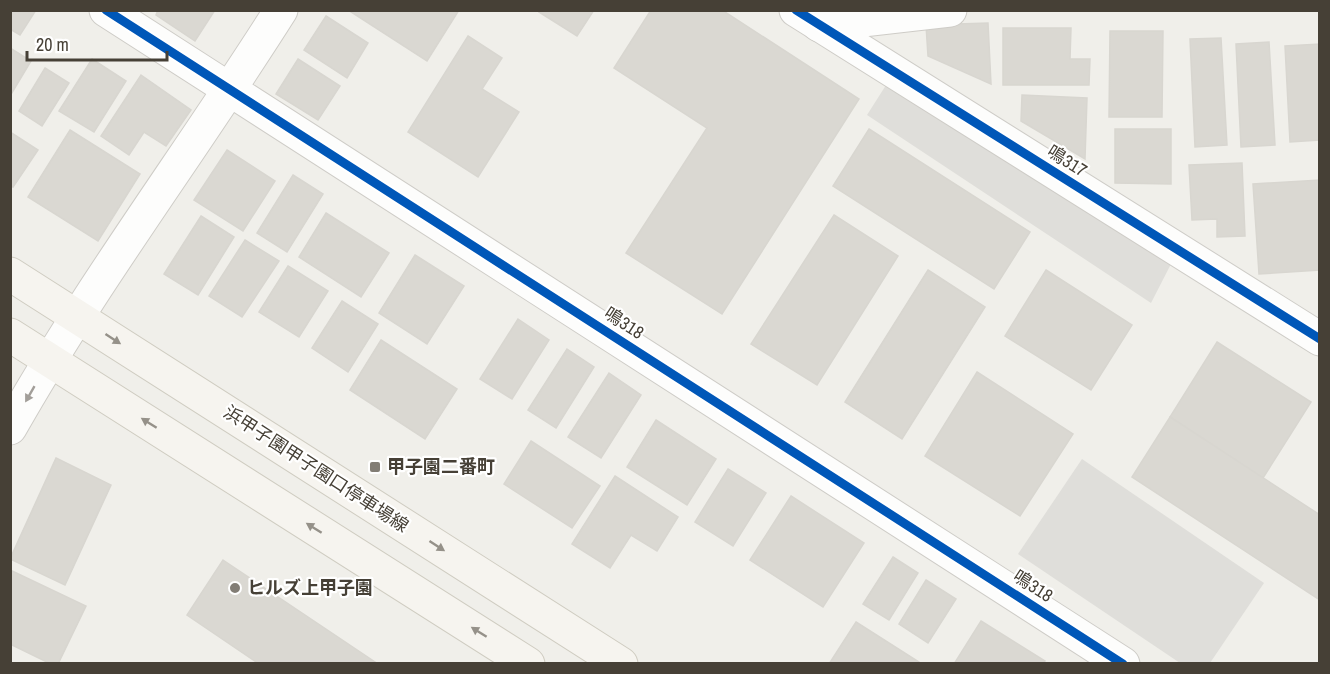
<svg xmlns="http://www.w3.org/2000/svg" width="1330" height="674" font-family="'Archivo Narrow','Noto Sans JP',sans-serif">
<rect width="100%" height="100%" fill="#f0efea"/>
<g fill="#dfdeda">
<path d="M 888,82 L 1060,195 L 1171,264 L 1151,303 L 867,115 Z"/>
<path d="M 1082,459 L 1264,583 L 1210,663 L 1180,663 L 1018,554 Z"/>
</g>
<g fill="#dad8d2" stroke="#d8d6d0" stroke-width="1.5">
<path d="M 10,10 L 36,10 L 20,35 L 10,29 Z"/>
<path d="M 158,10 L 215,10 L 195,41 L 156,15 Z"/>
<path d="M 348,10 L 459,10 L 427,61 Z"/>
<path d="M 541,10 L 594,10 L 577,36 L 539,12 Z"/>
<path d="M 651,10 L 722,10 L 859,99 L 722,314 L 626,253 L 707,128 L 614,68 Z"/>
<path d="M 326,16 L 368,43 L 347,78 L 304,50 Z"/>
<path d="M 988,23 L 991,84 L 928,56 L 926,25 Z"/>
<path d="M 1003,28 L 1071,28 L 1070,59 L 1090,59 L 1089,85 L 1003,85 Z"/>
<path d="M 1110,31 L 1163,31 L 1162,117 L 1109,117 Z"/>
<path d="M 468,36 L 502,58 L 482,89 L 519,112 L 478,177 L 408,132 Z"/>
<path d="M 1221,38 L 1227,145 L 1195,147 L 1190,39 Z"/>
<path d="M 1269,42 L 1275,145 L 1241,147 L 1236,44 Z"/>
<path d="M 1320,44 L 1320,140 L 1290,142 L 1285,46 Z"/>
<path d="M 10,48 L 31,61 L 10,96 Z"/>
<path d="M 92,59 L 126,81 L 94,132 L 59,111 Z"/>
<path d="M 298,59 L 340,86 L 318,120 L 276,94 Z"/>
<path d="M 45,68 L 69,83 L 42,126 L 19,111 Z"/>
<path d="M 141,75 L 191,110 L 166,146 L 144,132 L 129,155 L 101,136 Z"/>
<path d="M 1022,95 L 1087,98 L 1085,159 L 1021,121 Z"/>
<path d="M 869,129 L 1030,232 L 994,289 L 833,186 Z"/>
<path d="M 1115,129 L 1171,129 L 1171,184 L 1115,183 Z"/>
<path d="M 70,130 L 140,174 L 98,241 L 28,197 Z"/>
<path d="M 10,132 L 38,150 L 13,187 L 10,186 Z"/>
<path d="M 227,150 L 275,181 L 243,231 L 194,200 Z"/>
<path d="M 1242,163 L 1245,236 L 1217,237 L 1217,219 L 1192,220 L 1189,165 Z"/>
<path d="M 293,175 L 323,194 L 287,252 L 257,233 Z"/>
<path d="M 1320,180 L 1320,270 L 1259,274 L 1253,184 Z"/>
<path d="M 326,213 L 389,253 L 361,297 L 299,257 Z"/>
<path d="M 834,215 L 898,256 L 817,385 L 751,344 Z"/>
<path d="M 201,216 L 234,237 L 198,295 L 164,274 Z"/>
<path d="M 245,240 L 279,261 L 242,317 L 209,296 Z"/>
<path d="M 415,255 L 464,286 L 427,344 L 379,313 Z"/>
<path d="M 288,266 L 328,291 L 299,337 L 259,312 Z"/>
<path d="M 928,270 L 985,307 L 902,439 L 845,402 Z"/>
<path d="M 1046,270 L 1132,325 L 1091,390 L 1005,336 Z"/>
<path d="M 342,301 L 378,324 L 348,372 L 312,348 Z"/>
<path d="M 518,319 L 549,340 L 512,399 L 480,379 Z"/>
<path d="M 381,340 L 457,389 L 425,439 L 350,390 Z"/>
<path d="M 1217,342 L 1311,402 L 1263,478 L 1170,417 Z"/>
<path d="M 567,349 L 594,367 L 556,428 L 528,410 Z"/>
<path d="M 977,372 L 1073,434 L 1020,516 L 925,456 Z"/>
<path d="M 609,373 L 641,395 L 601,458 L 568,437 Z"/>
<path d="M 1170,417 L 1320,515 L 1320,600 L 1132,477 Z"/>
<path d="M 656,420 L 716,459 L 687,505 L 627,467 Z"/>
<path d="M 531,441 L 600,486 L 572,528 L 504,484 Z"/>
<path d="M 56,458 L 111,485 L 65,585 L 10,559 Z"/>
<path d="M 728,469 L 766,493 L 733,546 L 695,522 Z"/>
<path d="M 615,476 L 678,517 L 657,551 L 631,535 L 610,568 L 572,544 Z"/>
<path d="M 791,496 L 864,543 L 823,607 L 750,560 Z"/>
<path d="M 893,557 L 918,573 L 889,620 L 863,604 Z"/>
<path d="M 223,560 L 378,664 L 259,664 L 187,615 Z"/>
<path d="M 10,570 L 86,606 L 58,664 L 51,664 L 10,644 Z"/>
<path d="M 926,580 L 956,599 L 928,643 L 899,624 Z"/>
<path d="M 981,621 L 1045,661 L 1043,664 L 954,664 Z"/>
<path d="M 856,622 L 919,662 L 918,664 L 829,664 Z"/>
</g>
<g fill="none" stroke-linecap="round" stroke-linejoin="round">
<defs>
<g id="street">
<path d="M 106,10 L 1123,664"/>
<path d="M 796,10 L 1320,339"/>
<path d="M 818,18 L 819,25 L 950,10"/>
<path d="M 10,428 C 92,283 192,151 281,10"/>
</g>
<g id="secondary">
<path d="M 10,274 L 621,664"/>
<path d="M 10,335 L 528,664"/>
</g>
</defs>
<use href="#street" stroke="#ceccc7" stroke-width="35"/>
<use href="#secondary" stroke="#cfccc1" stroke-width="35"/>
<use href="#street" stroke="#fdfdfc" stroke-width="33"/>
<use href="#secondary" stroke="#f6f4ef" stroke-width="33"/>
<defs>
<g id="cycleway">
<path d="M 106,10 L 1123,664"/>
<path d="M 796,10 L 1320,339"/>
</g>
</defs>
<use href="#cycleway" stroke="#fff" stroke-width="13"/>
<use href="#cycleway" stroke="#0057b8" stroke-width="9"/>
</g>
<defs><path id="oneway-solid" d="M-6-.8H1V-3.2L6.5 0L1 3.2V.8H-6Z" transform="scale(1.5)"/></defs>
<g fill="#959189">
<use href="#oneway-solid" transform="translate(113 339) rotate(33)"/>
<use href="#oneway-solid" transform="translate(149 423) rotate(-148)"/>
<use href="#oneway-solid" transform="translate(314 528) rotate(-148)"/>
<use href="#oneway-solid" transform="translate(437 546) rotate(33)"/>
<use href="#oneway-solid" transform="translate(479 632) rotate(-148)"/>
</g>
<use fill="#a29e99" href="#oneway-solid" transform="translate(30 394) rotate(120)"/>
<g fill="#827d75" stroke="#fff" stroke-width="2">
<rect x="369" y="461" width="12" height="12" rx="3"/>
<circle cx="235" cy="588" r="6"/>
</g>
<g text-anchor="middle" stroke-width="4.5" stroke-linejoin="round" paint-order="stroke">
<g font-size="18" fill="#464036" stroke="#fff">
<text transform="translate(1067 161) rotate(32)" y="6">鳴317</text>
<text transform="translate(624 323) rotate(33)" y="6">鳴318</text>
<text transform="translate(316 469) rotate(33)" y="6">浜甲子園甲子園口停車場線</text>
<text transform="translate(1033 586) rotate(33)" y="6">鳴318</text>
</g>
<g font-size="18" font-weight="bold" fill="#464036" stroke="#fff" text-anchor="start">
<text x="387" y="473">甲子園二番町</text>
<text x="247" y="594">ヒルズ上甲子園</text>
</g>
</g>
<rect width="1330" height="674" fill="none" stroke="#464036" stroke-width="24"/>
<path d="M27 51v9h140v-9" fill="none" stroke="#464036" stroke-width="3"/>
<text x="36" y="51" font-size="18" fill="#464036" stroke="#ffffff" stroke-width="4.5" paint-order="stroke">20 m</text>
</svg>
